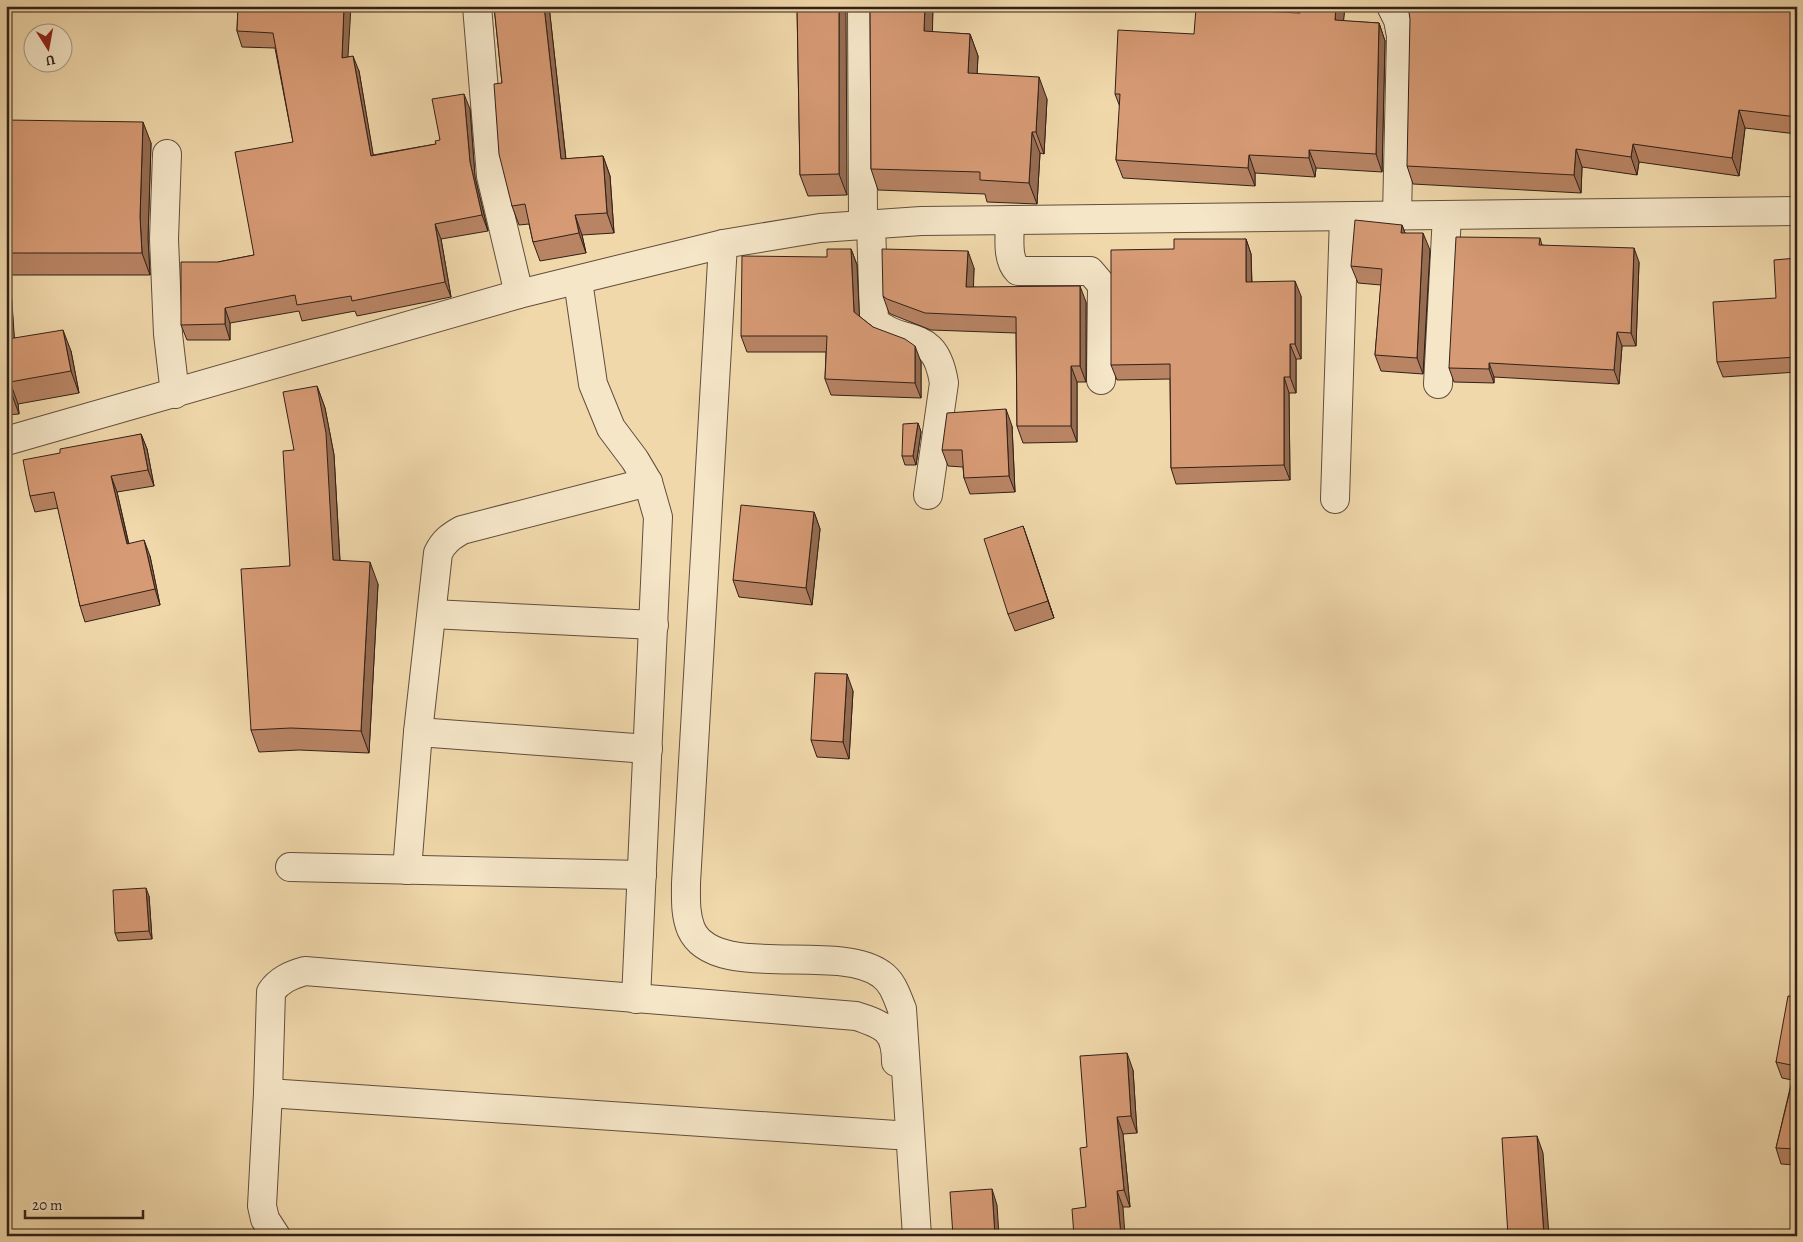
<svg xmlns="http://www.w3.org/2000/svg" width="1803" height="1242" font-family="Alegreya,serif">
<rect width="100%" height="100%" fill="#f0d8ab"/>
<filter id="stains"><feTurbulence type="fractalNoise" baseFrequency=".004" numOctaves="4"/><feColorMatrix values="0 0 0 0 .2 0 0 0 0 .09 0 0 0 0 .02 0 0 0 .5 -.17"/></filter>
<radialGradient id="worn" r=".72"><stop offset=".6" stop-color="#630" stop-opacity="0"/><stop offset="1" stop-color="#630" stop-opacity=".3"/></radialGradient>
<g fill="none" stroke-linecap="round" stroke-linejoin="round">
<defs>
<g id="minor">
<path d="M 477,6 L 491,176 L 519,294"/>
<path d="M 862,6 L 863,223"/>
<path d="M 1391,6 L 1398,20 L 1401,36 L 1397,216"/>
<path d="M 167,154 L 164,239 L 168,334 L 175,394"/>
<path d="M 1010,220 C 1010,236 1006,259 1018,271 L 1090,271 L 1102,285 L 1101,380"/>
<path d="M 871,223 L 874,321 C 904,348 935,325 944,383 L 928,495"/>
<path d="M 723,244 L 686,883 C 686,899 685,914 691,929 C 714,982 837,942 881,974 C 893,982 897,997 902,1009 L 917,1236"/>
<path d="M 578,281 L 593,384 L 611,428 L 635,460 L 648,482 L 658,517 L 636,999"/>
<path d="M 1438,384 L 1447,215"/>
<path d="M 6,441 L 519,294 L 723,244 L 820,228 L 921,221 L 1797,211"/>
<path d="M 1335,499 L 1344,217"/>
<path d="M 432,614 L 654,625"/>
<path d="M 418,732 L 648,749"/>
<path d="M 290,867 L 642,875"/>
<path d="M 407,870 L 418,732 L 438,553 C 444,541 451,536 462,530 L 648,482"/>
<path d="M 268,1093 L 896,1135"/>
<path d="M 276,1236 L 265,1219 L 262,1206 L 268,1093 L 271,992 C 279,980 291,975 305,971 L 856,1016 C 884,1025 896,1030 896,1062"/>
</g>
</defs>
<use href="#minor" stroke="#624e3d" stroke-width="30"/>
<use href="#minor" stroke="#f5e6c8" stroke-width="28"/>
</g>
<g fill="#b88464" stroke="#322018">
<path d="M 238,6 L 348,56 L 359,71 L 373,155 L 436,144 L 470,109 L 475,177 L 488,231 L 441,239 L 451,297 L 357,316 L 355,311 L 302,321 L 299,311 L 230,323 L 230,340 L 187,340 L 181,325 L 218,262 L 254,255 L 293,142 L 275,48 L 242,47 L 237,31 Z"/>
<path d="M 494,6 L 549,6 L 566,159 L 603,156 L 610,176 L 614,233 L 582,235 L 586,253 L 540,261 L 533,242 L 529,224 L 519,225 L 512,206 L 502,83 Z"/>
<path d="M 797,6 L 847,195 L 808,196 L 800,175 Z"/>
<path d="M 870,6 L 933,6 L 932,32 L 970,34 L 978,56 L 977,73 L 1047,99 L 1044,154 L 1040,153 L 1037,204 L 987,202 L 985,194 L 878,190 L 871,169 Z"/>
<path d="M 1300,6 L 1345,6 L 1343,21 L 1379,23 L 1385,41 L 1382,172 L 1316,168 L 1315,177 L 1255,173 L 1255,186 L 1123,178 L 1116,160 L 1120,107 L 1115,94 L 1194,34 L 1300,13 Z"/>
<path d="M 1797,6 L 1797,134 L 1745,128 L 1739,176 L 1639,162 L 1637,175 L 1582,167 L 1581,193 L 1413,184 L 1407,166 Z"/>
<path d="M 6,107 L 8,120 L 151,143 L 148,238 L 150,275 L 10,275 L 14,338 L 71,351 L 79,393 L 18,404 L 19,414 L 6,415 Z"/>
<path d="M 1402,225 L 1405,233 L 1430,250 L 1423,374 L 1381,371 L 1375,355 L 1381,285 L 1358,283 L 1351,266 Z"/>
<path d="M 1540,238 L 1542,245 L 1639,262 L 1636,346 L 1622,346 L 1619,384 L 1494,377 L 1494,383 L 1454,382 L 1449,368 Z"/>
<path d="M 1246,239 L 1251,254 L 1252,282 L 1301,296 L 1301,359 L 1296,359 L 1296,393 L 1289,393 L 1290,480 L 1176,484 L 1171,468 L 1170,379 L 1117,380 L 1111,365 L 1174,249 Z"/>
<path d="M 851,249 L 857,265 L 859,316 L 873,327 L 921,362 L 921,398 L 831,395 L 825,379 L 826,352 L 747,352 L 741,336 L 827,257 Z"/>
<path d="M 1797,258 L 1797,372 L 1723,377 L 1717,362 L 1776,298 Z"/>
<path d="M 974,268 L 973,287 L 1086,302 L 1086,382 L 1077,382 L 1077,442 L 1023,443 L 1017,426 L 1016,333 L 931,330 L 893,315 L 889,313 L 883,296 Z"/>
<path d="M 317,386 L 325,408 L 334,455 L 340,560 L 378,584 L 369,753 L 299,750 L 259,752 L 251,730 L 290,566 L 294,450 Z"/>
<path d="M 918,423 L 921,432 L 916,465 L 905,465 L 902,456 Z"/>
<path d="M 1012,426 L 1015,492 L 970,494 L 964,478 L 963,467 L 948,466 L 942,450 Z"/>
<path d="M 141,434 L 147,449 L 154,486 L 117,492 L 129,544 L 150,556 L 160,605 L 85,622 L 80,606 L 58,508 L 35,512 L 30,496 L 60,453 Z"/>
<path d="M 814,512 L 820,529 L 812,605 L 739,597 L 733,580 Z"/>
<path d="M 1023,526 L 1054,618 L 1015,631 L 1008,614 Z"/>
<path d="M 853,691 L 849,759 L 817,757 L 811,740 Z"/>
<path d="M 149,896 L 152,939 L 118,941 L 115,933 Z"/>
<path d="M 1797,997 L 1797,1165 L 1781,1164 L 1776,1148 L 1792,1080 L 1782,1078 L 1776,1062 Z"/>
<path d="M 1133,1070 L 1137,1133 L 1123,1134 L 1130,1207 L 1086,1207 L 1087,1147 Z"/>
</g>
<g fill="#966c51" stroke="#322018">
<path d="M 344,6 L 351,6 L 347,73 L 342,58 Z"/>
<path d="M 544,6 L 549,6 L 568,179 L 561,159 Z"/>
<path d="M 839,6 L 846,6 L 847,195 L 839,174 Z"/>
<path d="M 925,6 L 933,6 L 932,53 L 924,31 Z"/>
<path d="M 1336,6 L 1345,6 L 1342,38 L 1335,20 Z"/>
<path d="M 1379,23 L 1385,41 L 1382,172 L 1376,154 Z"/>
<path d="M 970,34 L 978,56 L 976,94 L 968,73 Z"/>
<path d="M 353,56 L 359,71 L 376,171 L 371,156 Z"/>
<path d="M 1039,77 L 1047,99 L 1044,154 L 1036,132 Z"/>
<path d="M 464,94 L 470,109 L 475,177 L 488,231 L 482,215 L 470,162 Z"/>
<path d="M 6,107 L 10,142 L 6,131 Z"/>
<path d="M 1739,110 L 1745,128 L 1739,176 L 1732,158 Z"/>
<path d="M 143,122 L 151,143 L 148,238 L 150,275 L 142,253 L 140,217 Z"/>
<path d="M 1032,132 L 1040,153 L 1037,204 L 1029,183 Z"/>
<path d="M 1633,144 L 1639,162 L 1637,175 L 1631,157 Z"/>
<path d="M 1576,149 L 1582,167 L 1581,193 L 1574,175 Z"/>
<path d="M 1309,150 L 1316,168 L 1315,177 L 1309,158 Z"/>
<path d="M 1249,155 L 1255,173 L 1255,186 L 1248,168 Z"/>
<path d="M 603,156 L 610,176 L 614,233 L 607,213 Z"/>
<path d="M 575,215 L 582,235 L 586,253 L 579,233 Z"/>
<path d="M 435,224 L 441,239 L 451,297 L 445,282 Z"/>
<path d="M 1402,225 L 1408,241 L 1401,233 Z"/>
<path d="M 1423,233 L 1430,250 L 1423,374 L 1417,358 Z"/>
<path d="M 1246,239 L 1251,254 L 1252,297 L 1246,282 Z"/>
<path d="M 1634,248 L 1639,262 L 1636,346 L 1631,333 Z"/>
<path d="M 851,249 L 857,265 L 860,328 L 854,312 Z"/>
<path d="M 968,251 L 974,268 L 973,304 L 966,287 Z"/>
<path d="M 6,264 L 10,275 L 16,361 L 8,339 L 6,318 Z"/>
<path d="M 1295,281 L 1301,296 L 1301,359 L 1295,344 Z"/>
<path d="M 1080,286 L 1086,302 L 1086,382 L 1080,366 Z"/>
<path d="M 225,308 L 230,323 L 230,340 L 225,324 Z"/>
<path d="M 63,330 L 71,351 L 79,393 L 71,371 Z"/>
<path d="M 1617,332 L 1622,346 L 1619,384 L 1614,370 Z"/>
<path d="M 1290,344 L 1296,359 L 1296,393 L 1290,377 Z"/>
<path d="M 915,346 L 921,362 L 921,398 L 915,383 Z"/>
<path d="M 1489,363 L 1494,377 L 1494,383 L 1489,369 Z"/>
<path d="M 1071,366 L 1077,382 L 1077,442 L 1071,426 Z"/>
<path d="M 1284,377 L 1289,393 L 1290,480 L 1284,465 Z"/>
<path d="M 10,382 L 18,404 L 19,414 L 11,392 Z"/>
<path d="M 317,386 L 325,408 L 334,455 L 341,582 L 333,560 Z"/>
<path d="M 1006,409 L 1012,426 L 1015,492 L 1009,476 Z"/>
<path d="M 918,423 L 921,432 L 916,465 L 913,456 Z"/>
<path d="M 141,434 L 147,449 L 154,486 L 148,470 Z"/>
<path d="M 111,476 L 117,492 L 132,560 L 127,544 Z"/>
<path d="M 814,512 L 820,529 L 812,605 L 806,588 Z"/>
<path d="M 1023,526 L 1029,543 L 1054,618 L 1048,601 Z"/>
<path d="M 144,540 L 150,556 L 160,605 L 155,589 Z"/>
<path d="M 370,562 L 378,584 L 369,753 L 361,731 Z"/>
<path d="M 847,674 L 853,691 L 849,759 L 843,742 Z"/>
<path d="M 146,888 L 149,896 L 152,939 L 149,931 Z"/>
<path d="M 1127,1053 L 1133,1070 L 1137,1133 L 1131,1116 Z"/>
<path d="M 1117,1117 L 1123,1134 L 1130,1207 L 1124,1190 Z"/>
<path d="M 1537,1136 L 1543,1153 L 1549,1236 L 1544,1236 Z"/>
<path d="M 992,1189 L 997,1205 L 999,1236 L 995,1236 Z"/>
<path d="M 1117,1191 L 1123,1207 L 1125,1236 L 1121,1236 Z"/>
</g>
<g fill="#d69a74" stroke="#322018">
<path d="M 238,6 L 344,6 L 342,58 L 353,56 L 371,156 L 436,144 L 435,141 L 440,140 L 432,99 L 464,94 L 470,162 L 482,215 L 435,224 L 445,282 L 352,301 L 351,296 L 297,305 L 295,295 L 225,308 L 225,324 L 181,325 L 181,262 L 218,262 L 254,255 L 235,152 L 293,142 L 273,33 L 237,31 Z"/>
<path d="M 494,6 L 544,6 L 561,159 L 603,156 L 607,213 L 575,215 L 579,233 L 533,242 L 525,204 L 512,206 L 499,154 L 494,84 L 502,83 Z"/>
<path d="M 797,6 L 839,6 L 839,174 L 800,175 Z"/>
<path d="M 870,6 L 925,6 L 924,31 L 970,34 L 968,73 L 1039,77 L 1036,132 L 1032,132 L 1029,183 L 980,180 L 980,172 L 871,169 Z"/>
<path d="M 1300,6 L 1336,6 L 1335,20 L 1379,23 L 1376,154 L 1309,150 L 1309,158 L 1249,155 L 1248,168 L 1116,160 L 1120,94 L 1115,94 L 1118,30 L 1194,34 L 1196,8 L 1300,13 Z"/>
<path d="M 1408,6 L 1797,6 L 1797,117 L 1739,110 L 1732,158 L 1633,144 L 1631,157 L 1576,149 L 1574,175 L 1407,166 L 1410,19 Z"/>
<path d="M 6,120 L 143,122 L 140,217 L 142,253 L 6,253 Z"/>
<path d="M 1355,220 L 1402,225 L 1401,233 L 1423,233 L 1417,358 L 1375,355 L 1382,269 L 1351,266 Z"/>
<path d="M 1456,237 L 1540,238 L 1539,245 L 1634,248 L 1631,333 L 1617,332 L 1614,370 L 1489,363 L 1489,369 L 1449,368 Z"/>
<path d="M 1174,239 L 1246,239 L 1246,282 L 1295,281 L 1295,344 L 1290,344 L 1290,377 L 1284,377 L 1284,465 L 1171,468 L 1170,364 L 1111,365 L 1111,250 L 1174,249 Z"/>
<path d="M 827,249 L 851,249 L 854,312 L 873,327 L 905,339 L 915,346 L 915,383 L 825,379 L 827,336 L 741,336 L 742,256 L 827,257 Z"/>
<path d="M 882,249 L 968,251 L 966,287 L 1080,286 L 1080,366 L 1071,366 L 1071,426 L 1017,426 L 1016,317 L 925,313 L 887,299 L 883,296 Z"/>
<path d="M 1797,258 L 1797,357 L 1717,362 L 1713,302 L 1776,298 L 1774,260 Z"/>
<path d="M 6,318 L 8,339 L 63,330 L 71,371 L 10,382 L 11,392 L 6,392 Z"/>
<path d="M 317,386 L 326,433 L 333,560 L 370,562 L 361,731 L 291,728 L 251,730 L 241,569 L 290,566 L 283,451 L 294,450 L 283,392 Z"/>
<path d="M 1006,409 L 1009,476 L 964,478 L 962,450 L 942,450 L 947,413 Z"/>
<path d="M 918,423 L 913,456 L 902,456 L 903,424 Z"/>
<path d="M 141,434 L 148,470 L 111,476 L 127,544 L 144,540 L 155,589 L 80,606 L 54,492 L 30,496 L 23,460 L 60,453 L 60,449 Z"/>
<path d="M 741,505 L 814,512 L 806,588 L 733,580 Z"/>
<path d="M 1023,526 L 1048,601 L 1008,614 L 984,539 Z"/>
<path d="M 815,673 L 847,674 L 843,742 L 811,740 Z"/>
<path d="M 146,888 L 149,931 L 115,933 L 113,890 Z"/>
<path d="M 1788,996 L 1797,997 L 1797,1149 L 1776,1148 L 1796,1066 L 1776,1062 Z"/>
<path d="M 1127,1053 L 1131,1116 L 1117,1117 L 1124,1190 L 1117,1191 L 1121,1236 L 1074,1236 L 1072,1209 L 1086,1207 L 1080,1148 L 1087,1147 L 1080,1056 Z"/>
<path d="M 1537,1136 L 1544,1236 L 1508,1236 L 1502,1138 Z"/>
<path d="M 992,1189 L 995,1236 L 953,1236 L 950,1192 Z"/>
</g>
<rect width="1803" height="1242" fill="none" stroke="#f0d8ab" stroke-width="25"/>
<rect x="8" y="8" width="1788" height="1227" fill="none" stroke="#322018" stroke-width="2.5"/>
<rect x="12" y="12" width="1778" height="1217" fill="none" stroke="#322018"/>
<g transform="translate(48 48) rotate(169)"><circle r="24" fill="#f5e6c8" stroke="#a79782"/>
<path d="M0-4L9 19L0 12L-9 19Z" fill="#8f2418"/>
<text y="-8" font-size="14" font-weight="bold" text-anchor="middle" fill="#322018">U</text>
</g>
<path d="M25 1210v8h118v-8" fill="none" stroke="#322018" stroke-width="2.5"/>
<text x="32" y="1210" font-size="15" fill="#322018" stroke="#f5e6c8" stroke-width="4" paint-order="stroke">20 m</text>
<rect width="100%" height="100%" filter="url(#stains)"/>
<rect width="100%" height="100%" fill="url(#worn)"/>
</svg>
